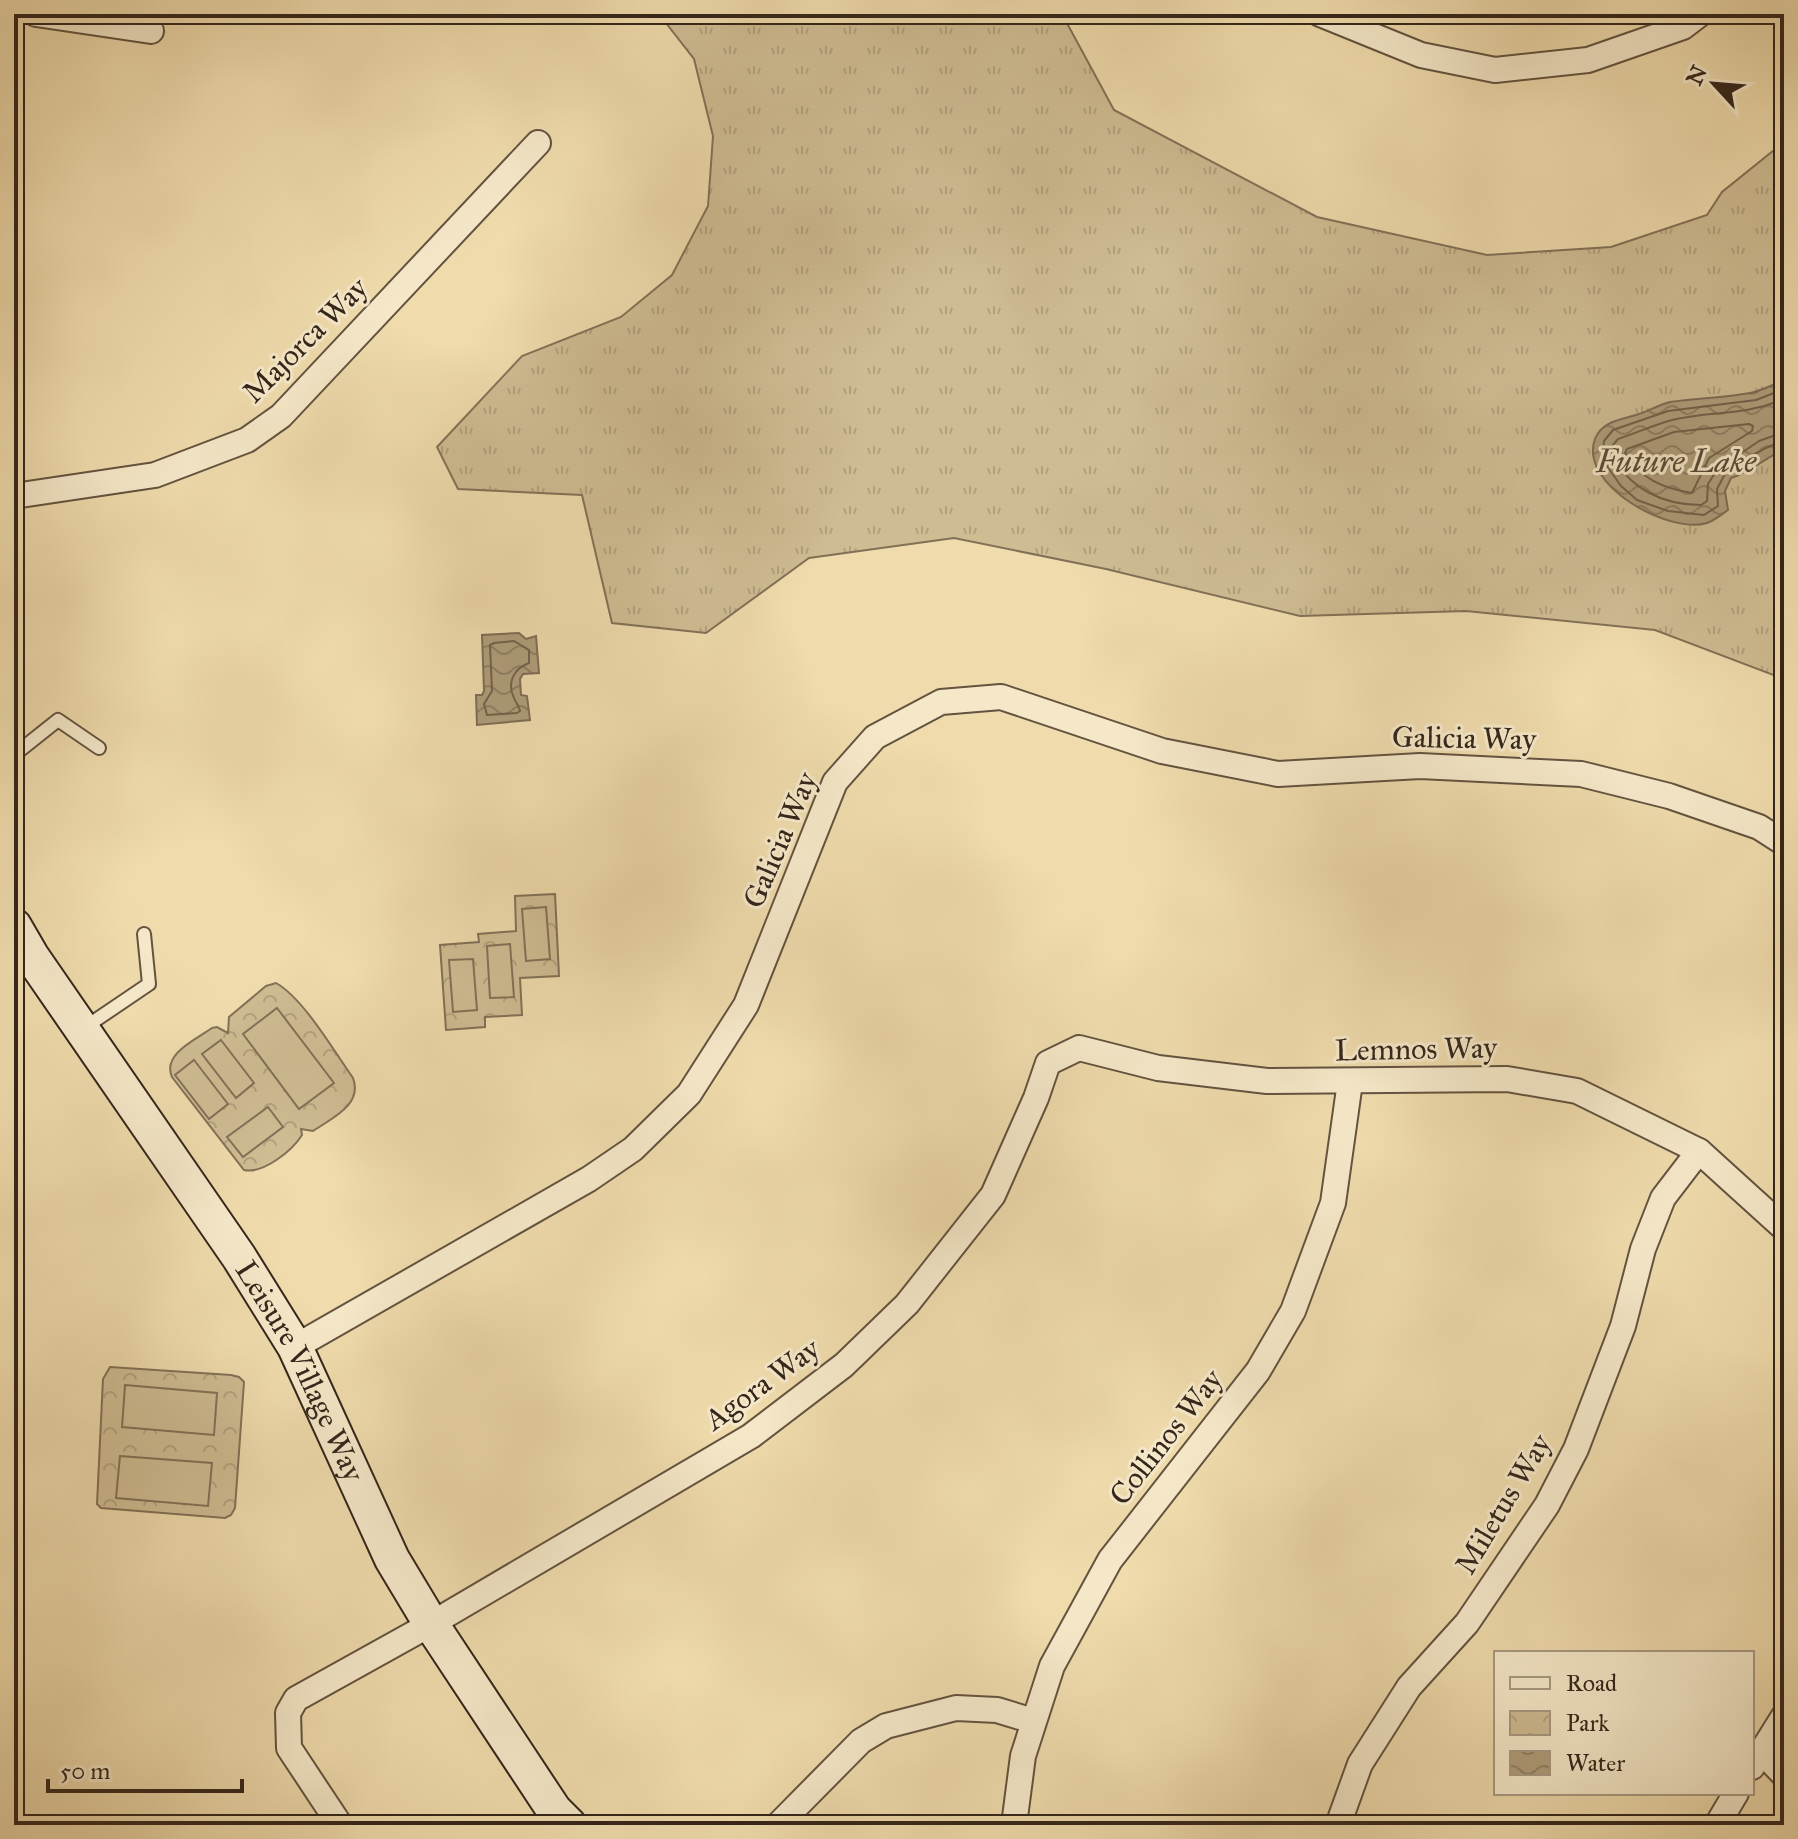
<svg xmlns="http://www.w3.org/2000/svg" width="1798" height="1839" font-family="'IM FELL Great Primer',serif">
<defs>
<pattern id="grass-tufts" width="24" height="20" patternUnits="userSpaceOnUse" patternTransform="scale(2)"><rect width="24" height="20" fill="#cfbc93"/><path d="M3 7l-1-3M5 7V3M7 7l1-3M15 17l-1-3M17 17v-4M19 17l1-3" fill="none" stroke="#b2a17e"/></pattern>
<pattern id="park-crowns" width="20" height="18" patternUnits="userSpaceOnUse" patternTransform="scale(2)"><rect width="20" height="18" fill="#cfbc93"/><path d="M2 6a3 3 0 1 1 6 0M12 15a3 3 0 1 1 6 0" fill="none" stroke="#b2a17e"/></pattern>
<pattern id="water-waves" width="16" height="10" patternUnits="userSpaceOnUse" patternTransform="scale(2)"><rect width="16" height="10" fill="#af9d7b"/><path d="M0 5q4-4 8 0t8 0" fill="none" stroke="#8f8064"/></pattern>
</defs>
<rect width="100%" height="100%" fill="#efdbac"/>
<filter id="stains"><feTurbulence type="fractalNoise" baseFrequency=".0025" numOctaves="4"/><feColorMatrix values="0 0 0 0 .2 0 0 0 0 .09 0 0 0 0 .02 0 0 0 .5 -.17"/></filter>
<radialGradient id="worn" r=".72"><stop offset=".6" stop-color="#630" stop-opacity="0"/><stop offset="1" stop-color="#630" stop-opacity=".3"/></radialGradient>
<path fill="url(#grass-tufts)" stroke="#827157" stroke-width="2" d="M 659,14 L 1062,14 L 1114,110 L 1317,217 L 1487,255 L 1611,247 L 1707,215 L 1722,192 L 1784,142 L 1784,679 L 1655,630 L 1466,611 L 1300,616 L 1106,569 L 954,538 L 809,558 L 706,633 L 612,623 L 582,495 L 458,489 L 437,447 L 522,356 L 621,317 L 672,275 L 708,206 L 713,136 L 694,59 Z"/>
<g fill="url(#park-crowns)" stroke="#827157" stroke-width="2">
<path d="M 555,894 L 559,976 L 520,978 L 522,1015 L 485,1017 L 485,1027 L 446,1030 L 440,945 L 479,942 L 478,934 L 516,931 L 515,896 Z"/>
<path d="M 276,983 C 303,998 334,1051 353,1078 C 363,1105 332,1118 313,1131 L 301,1129 L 302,1135 C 292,1151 263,1174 244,1170 L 172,1077 C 162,1054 195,1040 212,1028 L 217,1027 L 228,1033 L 229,1017 L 266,986 Z"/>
<path d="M 110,1367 L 231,1375 L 239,1377 L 244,1382 L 235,1508 L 231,1515 L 225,1518 L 101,1508 L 97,1504 L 103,1379 Z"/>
</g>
<g fill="#cfbc93" stroke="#827157" stroke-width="2">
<path d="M 546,907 L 550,959 L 526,961 L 522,909 Z"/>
<path d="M 510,944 L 514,997 L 490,998 L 487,946 Z"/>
<path d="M 473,959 L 477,1010 L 453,1012 L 449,960 Z"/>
<path d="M 277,1008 L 334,1083 L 299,1109 L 243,1034 Z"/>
<path d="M 221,1040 L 254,1083 L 236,1098 L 202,1054 Z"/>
<path d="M 194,1060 L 228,1104 L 209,1119 L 175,1075 Z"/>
<path d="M 268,1107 L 283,1127 L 243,1157 L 227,1137 Z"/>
<path d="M 125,1385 L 217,1393 L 214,1435 L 122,1427 Z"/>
<path d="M 120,1456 L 212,1463 L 208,1506 L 116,1498 Z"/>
</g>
<g fill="url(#water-waves)" stroke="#7e6d55" stroke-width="2">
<path d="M 1784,380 L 1784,449 C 1767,457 1749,473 1731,478 L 1725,491 L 1728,510 C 1722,514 1714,521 1707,523 C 1670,535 1578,485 1595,439 C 1602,421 1620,420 1636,415 C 1647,412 1658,405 1670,402 C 1696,398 1723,398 1750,393 C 1761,391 1773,385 1784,380 Z"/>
<path d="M 519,633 L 526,639 L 536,636 L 539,673 L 523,674 L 520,679 L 521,695 L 527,696 L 530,720 L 477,725 L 476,695 L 482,695 L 484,691 L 482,635 Z"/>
</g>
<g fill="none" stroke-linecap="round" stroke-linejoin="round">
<g stroke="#72624b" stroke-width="2">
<path d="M 1784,389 L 1756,400 L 1668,411 L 1613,430 L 1604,441 L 1602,459 L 1621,486 L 1637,500 L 1668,511 L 1704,515 L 1718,506 L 1717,489 L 1726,472 C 1745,463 1763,445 1784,442"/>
<path d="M 1784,399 C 1742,417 1713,410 1672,420 C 1654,425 1636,433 1618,439 L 1613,445 L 1612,455 C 1630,489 1663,505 1701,505 L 1707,501 L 1708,484 L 1720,465 L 1734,458 L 1759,441 L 1784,432"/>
<path d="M 1749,424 L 1753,426 L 1752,431 L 1709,458 L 1692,493 C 1662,488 1641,479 1625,453 L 1627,449 L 1674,432 Z"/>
<path d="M 514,641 L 529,650 L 529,663 C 515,668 506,682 514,698 C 516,703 519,706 520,711 L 517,713 L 487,715 L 484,704 L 492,691 L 490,645 L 494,643 Z"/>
</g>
<defs>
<g id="lane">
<path d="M 14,755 L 58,720 L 99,748"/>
<path d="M 84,1028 L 149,984 L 144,934"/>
</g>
<g id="street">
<path d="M 36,14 L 151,31"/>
<path d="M 1320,14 L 1421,55 L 1495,70 L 1588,60 L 1683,27 L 1700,14"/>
<path d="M 14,496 L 155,475 L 247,440 L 281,416 L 538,143"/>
<path d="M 295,1347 L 589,1179 L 633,1149 L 689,1094 L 746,1005 L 835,782 L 875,737 L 941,702 L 1001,697 L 1162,751 L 1278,774 L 1420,766 L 1581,774 L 1669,796 L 1759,827 L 1784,843"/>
<path d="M 1762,1752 L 1784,1775"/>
<path d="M 1752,1767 L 1784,1716"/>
<path d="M 340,1825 L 289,1748 L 288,1713 L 296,1699 L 431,1624 L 751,1436 L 844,1365 L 907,1304 L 993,1195 L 1036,1098 L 1048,1063 L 1079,1048 L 1158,1068 L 1267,1081 L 1507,1079 L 1577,1091 L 1699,1151 L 1784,1228"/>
<path d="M 778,1825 L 861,1741 L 886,1726 L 956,1708 L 997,1710 L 1033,1721"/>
<path d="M 1014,1825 L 1023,1756 L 1052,1666 L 1110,1560 L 1258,1371 L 1293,1311 L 1333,1203 L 1350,1082"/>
<path d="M 1338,1825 L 1360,1764 L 1409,1687 L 1467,1623 L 1547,1505 L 1576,1449 L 1623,1326 L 1643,1249 L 1663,1198 L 1699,1151"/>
<path d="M 1717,1825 L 1736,1793"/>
</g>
<g id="secondary">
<path id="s1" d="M 14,926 L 32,957 L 239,1257 L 295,1347 L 392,1559 L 431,1624 L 554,1810 L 569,1825"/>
</g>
</defs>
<use href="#lane" stroke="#63533f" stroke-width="16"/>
<use href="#street" stroke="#63533f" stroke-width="28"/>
<use href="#secondary" stroke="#34261b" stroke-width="38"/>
<use href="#lane" stroke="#f5e8c9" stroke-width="12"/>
<use href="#street" stroke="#f5e8c9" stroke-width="24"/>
<use href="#secondary" stroke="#f5e8c9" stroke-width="34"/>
</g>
<g text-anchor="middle" stroke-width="6" stroke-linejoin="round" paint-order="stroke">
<g font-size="30" fill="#34261b" stroke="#f5e8c9">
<text transform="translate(305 340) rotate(-45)" y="10">Majorca Way</text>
<text transform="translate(1464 738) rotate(1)" y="10">Galicia Way</text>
<text transform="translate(780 840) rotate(-67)" y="10">Galicia Way</text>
<text transform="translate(1416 1049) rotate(-1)" y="10">Lemnos Way</text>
<text dy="10" stroke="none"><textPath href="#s1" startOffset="530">Leisure Village Way</textPath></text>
<text transform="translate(762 1384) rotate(-36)" y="10">Agora Way</text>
<text transform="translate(1166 1437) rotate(-52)" y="10">Collinos Way</text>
<text transform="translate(1503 1504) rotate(-59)" y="10">Miletus Way</text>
</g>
<g font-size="32" font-style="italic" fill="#594a38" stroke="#f5e8c9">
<text x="1676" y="472">Future Lake</text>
</g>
</g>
<rect width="1798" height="1839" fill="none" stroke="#efdbac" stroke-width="48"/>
<rect x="16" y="16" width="1766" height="1807" fill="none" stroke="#34261b" stroke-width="4"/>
<rect x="24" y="24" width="1750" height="1791" fill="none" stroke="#34261b" stroke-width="2"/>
<rect x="1494" y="1651" width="260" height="144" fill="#f5e8c9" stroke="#a89a83" stroke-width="2"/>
<rect x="1510" y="1677" width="40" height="12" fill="#f5e8c9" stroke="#a89a83" stroke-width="2"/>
<text x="1566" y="1691" font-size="24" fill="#34261b">Road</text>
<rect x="1510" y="1711" width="40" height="24" fill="url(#park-crowns)" stroke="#a89a83" stroke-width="2"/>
<text x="1566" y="1731" font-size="24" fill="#34261b">Park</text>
<rect x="1510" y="1751" width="40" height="24" fill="url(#water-waves)" stroke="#a89a83" stroke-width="2"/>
<text x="1566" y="1771" font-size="24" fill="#34261b">Water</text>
<g transform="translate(1714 84) rotate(296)" stroke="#f5e8c9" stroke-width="6" paint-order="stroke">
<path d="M0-6L14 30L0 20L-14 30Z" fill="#34261b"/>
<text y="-12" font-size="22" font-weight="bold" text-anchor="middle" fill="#34261b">N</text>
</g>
<path d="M48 1779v12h194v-12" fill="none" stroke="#34261b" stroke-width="4"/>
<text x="60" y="1779" font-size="24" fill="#34261b" stroke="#f5e8c9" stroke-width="6" paint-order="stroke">50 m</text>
<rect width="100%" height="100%" filter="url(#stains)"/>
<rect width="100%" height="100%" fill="url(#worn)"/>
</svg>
